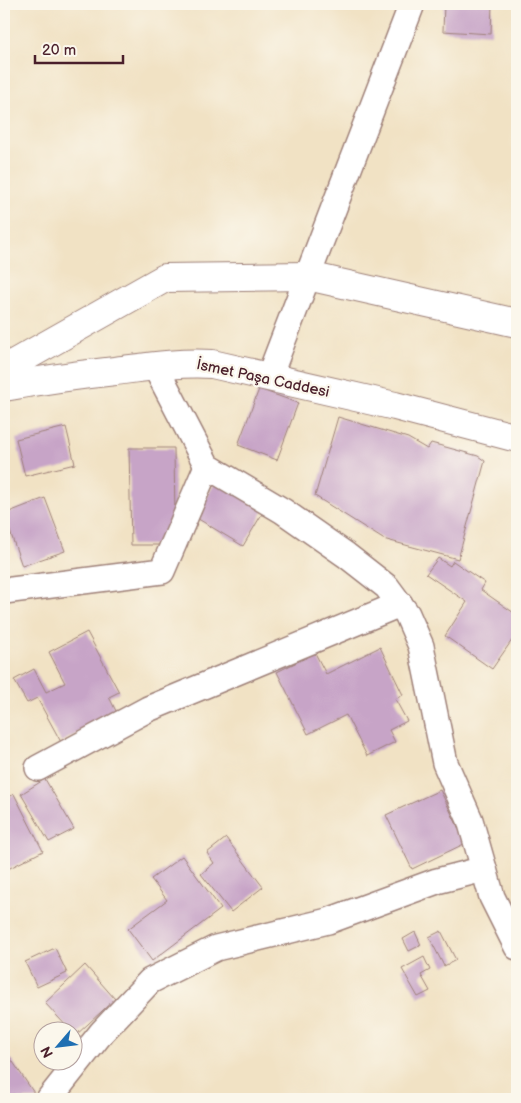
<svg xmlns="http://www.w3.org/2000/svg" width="521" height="1103" font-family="'Balsamiq Sans',sans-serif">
<rect width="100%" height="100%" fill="#fbf7ec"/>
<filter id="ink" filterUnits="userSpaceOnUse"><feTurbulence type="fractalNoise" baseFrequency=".02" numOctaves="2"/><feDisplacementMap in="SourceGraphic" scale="10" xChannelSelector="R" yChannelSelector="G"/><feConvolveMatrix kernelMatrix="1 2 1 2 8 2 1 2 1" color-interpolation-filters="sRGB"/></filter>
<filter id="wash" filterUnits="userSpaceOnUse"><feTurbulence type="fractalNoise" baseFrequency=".0096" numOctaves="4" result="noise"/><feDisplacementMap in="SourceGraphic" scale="20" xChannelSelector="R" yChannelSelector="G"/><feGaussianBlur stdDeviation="1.12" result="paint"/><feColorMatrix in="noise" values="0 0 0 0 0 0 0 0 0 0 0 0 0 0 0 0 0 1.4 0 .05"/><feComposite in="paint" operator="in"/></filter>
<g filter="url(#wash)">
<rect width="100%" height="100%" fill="#f1e2c4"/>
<g id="blocks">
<g fill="#c7a4c7">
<path d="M 444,4 L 492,4 L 491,34 L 443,31 Z"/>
<path d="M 259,389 L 298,403 L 277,460 L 238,445 Z"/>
<path d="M 338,417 L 408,438 L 427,449 L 431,443 L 478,456 L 485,461 L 458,559 L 383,539 L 315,496 Z"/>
<path d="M 66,427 L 75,464 L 25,476 L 16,439 Z"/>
<path d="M 129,448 L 174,448 L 175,521 L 163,545 L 131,545 Z"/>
<path d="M 218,478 L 266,507 L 243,546 L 195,517 Z"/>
<path d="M 45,498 L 65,551 L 22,566 L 4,514 Z"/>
<path d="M 438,558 L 450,566 L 453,561 L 485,583 L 481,590 L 517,615 L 517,633 L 492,669 L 445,636 L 467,602 L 426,574 Z"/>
<path d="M 87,632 L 119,692 L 109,697 L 117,713 L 61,742 L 37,698 L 27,703 L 14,680 L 34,669 L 46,692 L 65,683 L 49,652 Z"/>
<path d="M 380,647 L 403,695 L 395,699 L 407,721 L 389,730 L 395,742 L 367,756 L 346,715 L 308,734 L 277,672 L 315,653 L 326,674 Z"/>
<path d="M 45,779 L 74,829 L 49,842 L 21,794 Z"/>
<path d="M 440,790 L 466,843 L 412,869 L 386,815 Z"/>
<path d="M 14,794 L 43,851 L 4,871 L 4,800 Z"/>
<path d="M 226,838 L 263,887 L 231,912 L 201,874 L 214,863 L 207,853 Z"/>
<path d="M 182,856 L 221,909 L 152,961 L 128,929 L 167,900 L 151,879 Z"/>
<path d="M 441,931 L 456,960 L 444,966 L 429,937 Z"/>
<path d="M 415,932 L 421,945 L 409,951 L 403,939 Z"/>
<path d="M 55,948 L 67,973 L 37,987 L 25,962 Z"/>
<path d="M 424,957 L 430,970 L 421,975 L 430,991 L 418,997 L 402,969 Z"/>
<path d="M 85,965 L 115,999 L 75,1036 L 72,1030 L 70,1030 L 45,1003 Z"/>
<path d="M 9,1056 L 38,1099 L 4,1099 L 4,1060 Z"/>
</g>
</g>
</g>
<g filter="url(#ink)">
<use href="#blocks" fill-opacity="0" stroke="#9e8078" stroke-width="1"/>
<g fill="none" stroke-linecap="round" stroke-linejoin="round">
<defs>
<g id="street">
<path d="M 269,377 L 412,4"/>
<path d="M 207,466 L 283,511 L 346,555 L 387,587 L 407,614 L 421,646 L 445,763 L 470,820 L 492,897 L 517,947"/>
<path d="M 4,591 L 162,571 L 207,466 L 155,366"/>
<path d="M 38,768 L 148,709 L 400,604"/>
<path d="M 49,1099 L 102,1032 L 150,981 L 216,948 L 328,921 L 437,881 L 484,869"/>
</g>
<g id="secondary">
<path d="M 4,369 L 165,278 L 308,276 L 517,323"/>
<path d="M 4,387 C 41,380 78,375 115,371 C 147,367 179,362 212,364 L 395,406 L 517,438"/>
</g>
</defs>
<use href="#street" stroke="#9e8078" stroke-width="28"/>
<use href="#secondary" stroke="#9e8078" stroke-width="30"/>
<use href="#street" stroke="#fff" stroke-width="25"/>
<use href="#secondary" stroke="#fff" stroke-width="28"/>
</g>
</g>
<g text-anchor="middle" stroke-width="4.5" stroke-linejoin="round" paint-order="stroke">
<g font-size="15" fill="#4a1f2b" stroke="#fbf7ec">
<text transform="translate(263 378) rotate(12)" y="5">İsmet Paşa Caddesi</text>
</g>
</g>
<rect width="521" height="1103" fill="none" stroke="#fbf7ec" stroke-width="20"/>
<g transform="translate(58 1046) rotate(242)"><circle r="24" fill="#fbf7ec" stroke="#b4a19f"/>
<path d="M0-4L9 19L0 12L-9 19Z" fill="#1f6fb2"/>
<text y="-8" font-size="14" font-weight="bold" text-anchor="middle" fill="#4a1f2b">N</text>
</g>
<path d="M35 55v8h88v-8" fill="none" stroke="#4a1f2b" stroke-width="2.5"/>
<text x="42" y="55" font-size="15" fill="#4a1f2b" stroke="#fbf7ec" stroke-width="4" paint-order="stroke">20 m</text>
</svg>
